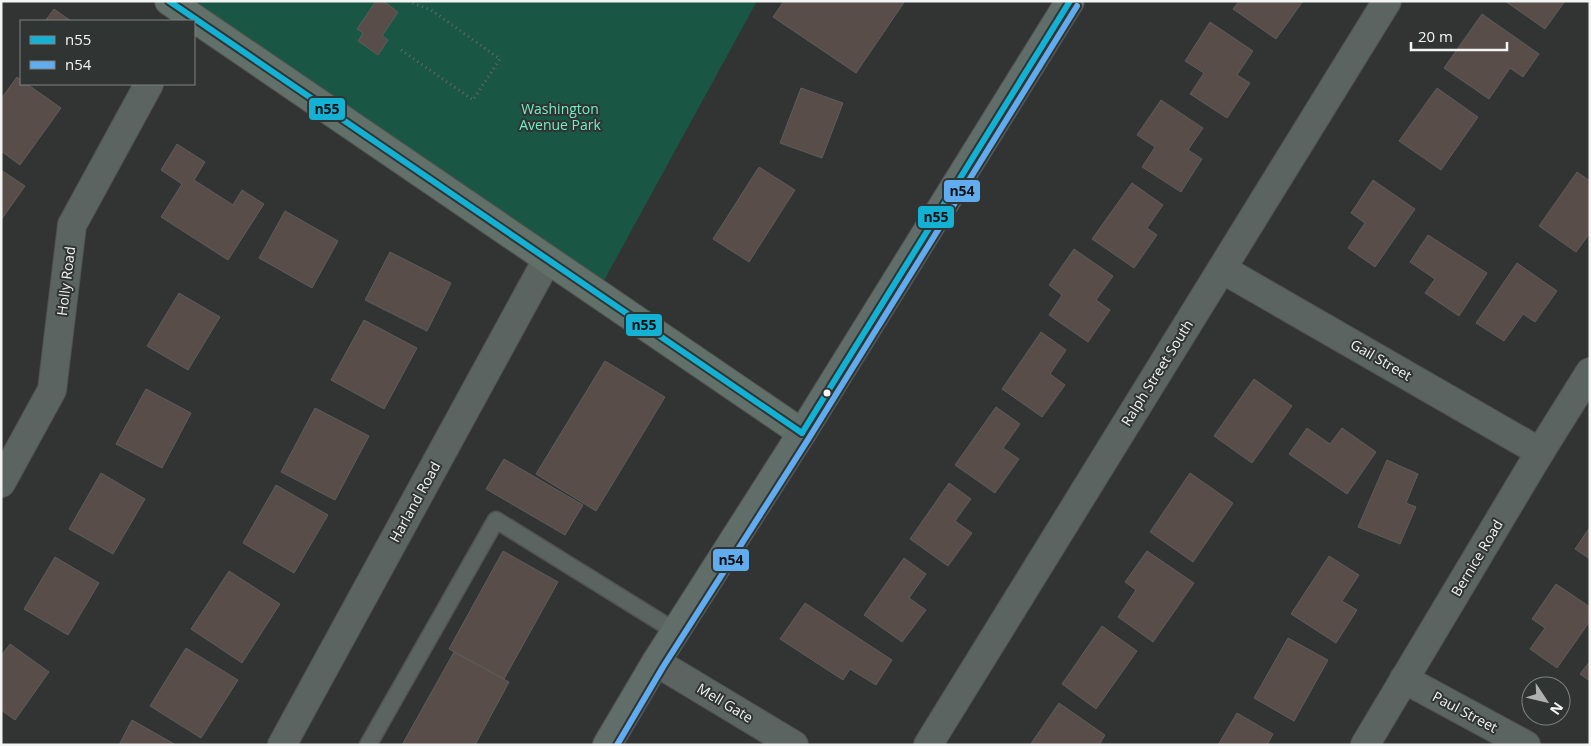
<svg xmlns="http://www.w3.org/2000/svg" width="1591" height="746" font-family="'Open Sans',sans-serif">
<rect width="100%" height="100%" fill="#313433"/>
<path fill="#1a5644" d="M 189,1 L 757,1 L 601,286 Z"/>
<g fill="#594d49" stroke="#5c5d5c">
<path d="M 376,1 L 383,1 L 398,12 L 382,36 L 388,40 L 378,55 L 358,41 L 363,33 L 357,29 Z"/>
<path d="M 784,1 L 905,1 L 856,73 L 773,17 Z"/>
<path d="M 1239,1 L 1303,1 L 1276,39 L 1233,9 Z"/>
<path d="M 1505,1 L 1565,1 L 1545,29 Z"/>
<path d="M 54,9 L 71,21 L 45,21 Z"/>
<path d="M 1482,14 L 1539,54 L 1523,77 L 1510,68 L 1489,99 L 1444,68 Z"/>
<path d="M 1210,22 L 1253,51 L 1237,75 L 1250,83 L 1227,118 L 1190,94 L 1204,73 L 1185,61 Z"/>
<path d="M 17,77 L 21,80 L 21,84 L 27,84 L 61,108 L 20,165 L 1,151 L 1,99 Z"/>
<path d="M 801,88 L 843,103 L 822,158 L 780,143 Z"/>
<path d="M 1437,88 L 1478,117 L 1441,170 L 1399,141 Z"/>
<path d="M 1161,100 L 1203,128 L 1188,150 L 1202,159 L 1181,192 L 1142,167 L 1155,147 L 1137,135 Z"/>
<path d="M 177,144 L 205,162 L 194,180 L 233,205 L 242,190 L 264,204 L 228,260 L 161,217 L 182,184 L 161,170 Z"/>
<path d="M 759,167 L 795,190 L 749,262 L 713,239 Z"/>
<path d="M 1,170 L 25,186 L 1,220 Z"/>
<path d="M 1577,172 L 1590,181 L 1590,233 L 1576,252 L 1539,226 Z"/>
<path d="M 1373,180 L 1415,209 L 1375,267 L 1348,248 L 1365,223 L 1351,213 Z"/>
<path d="M 1132,183 L 1163,205 L 1147,228 L 1157,235 L 1134,268 L 1092,239 Z"/>
<path d="M 285,211 L 338,241 L 312,288 L 259,258 Z"/>
<path d="M 1428,235 L 1487,273 L 1459,316 L 1425,293 L 1435,279 L 1410,262 Z"/>
<path d="M 1074,249 L 1113,276 L 1096,300 L 1110,310 L 1088,342 L 1049,315 L 1062,295 L 1049,285 Z"/>
<path d="M 390,252 L 451,283 L 427,331 L 365,300 Z"/>
<path d="M 1517,263 L 1557,291 L 1535,322 L 1523,314 L 1504,341 L 1476,323 Z"/>
<path d="M 179,293 L 220,317 L 188,370 L 147,346 Z"/>
<path d="M 364,320 L 417,348 L 384,409 L 331,380 Z"/>
<path d="M 1041,332 L 1066,350 L 1050,374 L 1065,385 L 1042,417 L 1002,389 Z"/>
<path d="M 605,361 L 665,397 L 596,511 L 536,474 Z"/>
<path d="M 1254,379 L 1292,406 L 1252,463 L 1214,436 Z"/>
<path d="M 146,389 L 191,413 L 162,468 L 116,444 Z"/>
<path d="M 996,407 L 1020,424 L 1003,448 L 1019,459 L 995,493 L 955,465 Z"/>
<path d="M 315,408 L 369,436 L 335,500 L 281,472 Z"/>
<path d="M 1307,428 L 1330,444 L 1342,428 L 1376,452 L 1347,494 L 1289,454 Z"/>
<path d="M 504,459 L 583,505 L 565,535 L 486,489 Z"/>
<path d="M 1387,460 L 1418,474 L 1406,503 L 1416,507 L 1400,544 L 1358,527 Z"/>
<path d="M 101,473 L 145,499 L 113,554 L 69,529 Z"/>
<path d="M 1190,473 L 1233,503 L 1193,562 L 1150,532 Z"/>
<path d="M 949,483 L 971,499 L 955,521 L 972,533 L 948,566 L 910,539 Z"/>
<path d="M 276,485 L 328,515 L 294,573 L 243,543 Z"/>
<path d="M 1590,527 L 1590,559 L 1575,549 Z"/>
<path d="M 503,551 L 558,582 L 504,679 L 449,649 Z"/>
<path d="M 1147,551 L 1194,583 L 1153,642 L 1118,617 L 1136,590 L 1125,582 Z"/>
<path d="M 1329,556 L 1359,575 L 1342,601 L 1357,610 L 1336,643 L 1291,614 Z"/>
<path d="M 55,557 L 99,583 L 68,635 L 24,609 Z"/>
<path d="M 904,558 L 926,574 L 909,598 L 926,610 L 902,642 L 864,615 Z"/>
<path d="M 229,571 L 280,604 L 242,663 L 191,629 Z"/>
<path d="M 1556,584 L 1590,607 L 1590,621 L 1557,668 L 1530,649 L 1545,628 L 1532,619 Z"/>
<path d="M 805,603 L 892,660 L 876,685 L 850,669 L 843,680 L 780,639 Z"/>
<path d="M 1102,626 L 1137,651 L 1096,709 L 1062,684 Z"/>
<path d="M 1288,638 L 1328,660 L 1294,721 L 1254,698 Z"/>
<path d="M 10,644 L 49,672 L 15,720 L 1,710 L 1,656 Z"/>
<path d="M 186,648 L 238,680 L 201,738 L 150,706 Z"/>
<path d="M 454,652 L 509,682 L 475,745 L 402,745 Z"/>
<path d="M 1590,661 L 1590,681 L 1580,674 Z"/>
<path d="M 1059,703 L 1105,735 L 1099,745 L 1030,745 Z"/>
<path d="M 1237,713 L 1273,734 L 1267,745 L 1218,745 Z"/>
<path d="M 132,720 L 176,745 L 119,745 Z"/>
</g>
<g fill="none" stroke-linecap="round" stroke-linejoin="round">
<defs>
<path id="lane" d="M 368,745 L 496,520 L 675,631"/>
<g id="street">
<path d="M 1222,269 L 1540,452"/>
<path d="M 1,483 L 52,390 L 72,225 L 149,84"/>
<path d="M 656,662 L 794,745"/>
<path d="M 1404,679 L 1526,745"/>
<path d="M 282,745 L 547,260"/>
<path d="M 928,745 L 1387,1"/>
<path d="M 1365,745 L 1540,452 L 1590,372"/>
</g>
<path id="secondary" d="M 169,1 L 802,433"/>
<path id="primary" d="M 607,745 L 656,662 L 802,433 L 1070,1"/>
</defs>
<use href="#lane" stroke="#515252" stroke-width="19"/>
<use href="#street" stroke="#515252" stroke-width="30"/>
<use href="#secondary" stroke="#515252" stroke-width="30"/>
<use href="#primary" stroke="#515252" stroke-width="30"/>
<path stroke="#646a69" stroke-width="3" stroke-dasharray="1 4" stroke-linecap="butt" d="M 401,50 L 473,100 L 500,59 L 431,10 L 407,1"/>
<use href="#lane" stroke="#5b6461" stroke-width="16"/>
<use href="#street" stroke="#5b6461" stroke-width="28"/>
<use href="#secondary" stroke="#62706a" stroke-width="28"/>
<use href="#primary" stroke="#616d69" stroke-width="28"/>
<defs>
<g id="bus-1">
<path d="M 169,1 L 802,433"/>
<path d="M 802,433 L 1070,1"/>
</g>
<path id="bus-2" d="M 617,745 L 663,667 L 809,438 L 1077,6"/>
</defs>
<use href="#bus-1" stroke="#303533" stroke-width="10"/>
<use href="#bus-2" stroke="#303533" stroke-width="10"/>
<use href="#bus-1" stroke="#13b2d5" stroke-width="6"/>
<use href="#bus-2" stroke="#60acee" stroke-width="6"/>
</g>
<circle fill="#f2f5f4" stroke="#303533" stroke-width="2" cx="827" cy="393" r="4.5"/>
<g text-anchor="middle" stroke-width="4" stroke-linejoin="round" paint-order="stroke">
<g font-size="14" fill="#74efc7" stroke="#303533">
<text x="560" y="114">Washington<tspan x="560" dy="16">Avenue Park</tspan></text>
</g>
<g font-size="14" fill="#f2f5f4" stroke="#303533">
<text transform="translate(66 281) rotate(-83)" y="5">Holly Road</text>
<text transform="translate(1381 360) rotate(30)" y="5">Gail Street</text>
<text transform="translate(1157 373) rotate(-58)" y="5">Ralph Street South</text>
<text transform="translate(415 502) rotate(-61)" y="5">Harland Road</text>
<text transform="translate(1477 558) rotate(-59)" y="5">Bernice Road</text>
<text transform="translate(725 703) rotate(31)" y="5">Mell Gate</text>
<text transform="translate(1465 712) rotate(28)" y="5">Paul Street</text>
</g>
</g>
<g stroke="#303533" stroke-width="2">
<rect x="308" y="97" width="38" height="24" rx="5" fill="#13b2d5"/>
<rect x="943" y="179" width="38" height="24" rx="5" fill="#60acee"/>
<rect x="917" y="205" width="38" height="24" rx="5" fill="#13b2d5"/>
<rect x="625" y="313" width="38" height="24" rx="5" fill="#13b2d5"/>
<rect x="712" y="548" width="38" height="24" rx="5" fill="#60acee"/>
</g>
<g font-size="14" text-anchor="middle" font-weight="bold" fill="#111">
<text x="327" y="114">n55</text>
<text x="962" y="196">n54</text>
<text x="936" y="222">n55</text>
<text x="644" y="330">n55</text>
<text x="731" y="565">n54</text>
</g>
<rect width="1591" height="746" fill="none" stroke="#f2f5f4" stroke-width="5"/>
<rect x="20" y="20" width="175" height="65" fill="#303533" stroke="#7e8280"/>
<rect x="30" y="36" width="25" height="8" fill="#13b2d5" stroke="#7e8280"/>
<text x="65" y="45" font-size="15" fill="#f2f5f4">n55</text>
<rect x="30" y="61" width="25" height="8" fill="#60acee" stroke="#7e8280"/>
<text x="65" y="70" font-size="15" fill="#f2f5f4">n54</text>
<g transform="translate(1546 701) rotate(125)"><circle r="24" fill="#303533" stroke="#7e8280"/>
<path d="M0-4L9 19L0 12L-9 19Z" fill="#aeb1b0"/>
<text y="-8" font-size="14" font-weight="bold" text-anchor="middle" fill="#f2f5f4">N</text>
</g>
<path d="M1411 42v8h96v-8" fill="none" stroke="#f2f5f4" stroke-width="2.5"/>
<text x="1418" y="42" font-size="15" fill="#f2f5f4" stroke="#303533" stroke-width="4" paint-order="stroke">20 m</text>
</svg>
